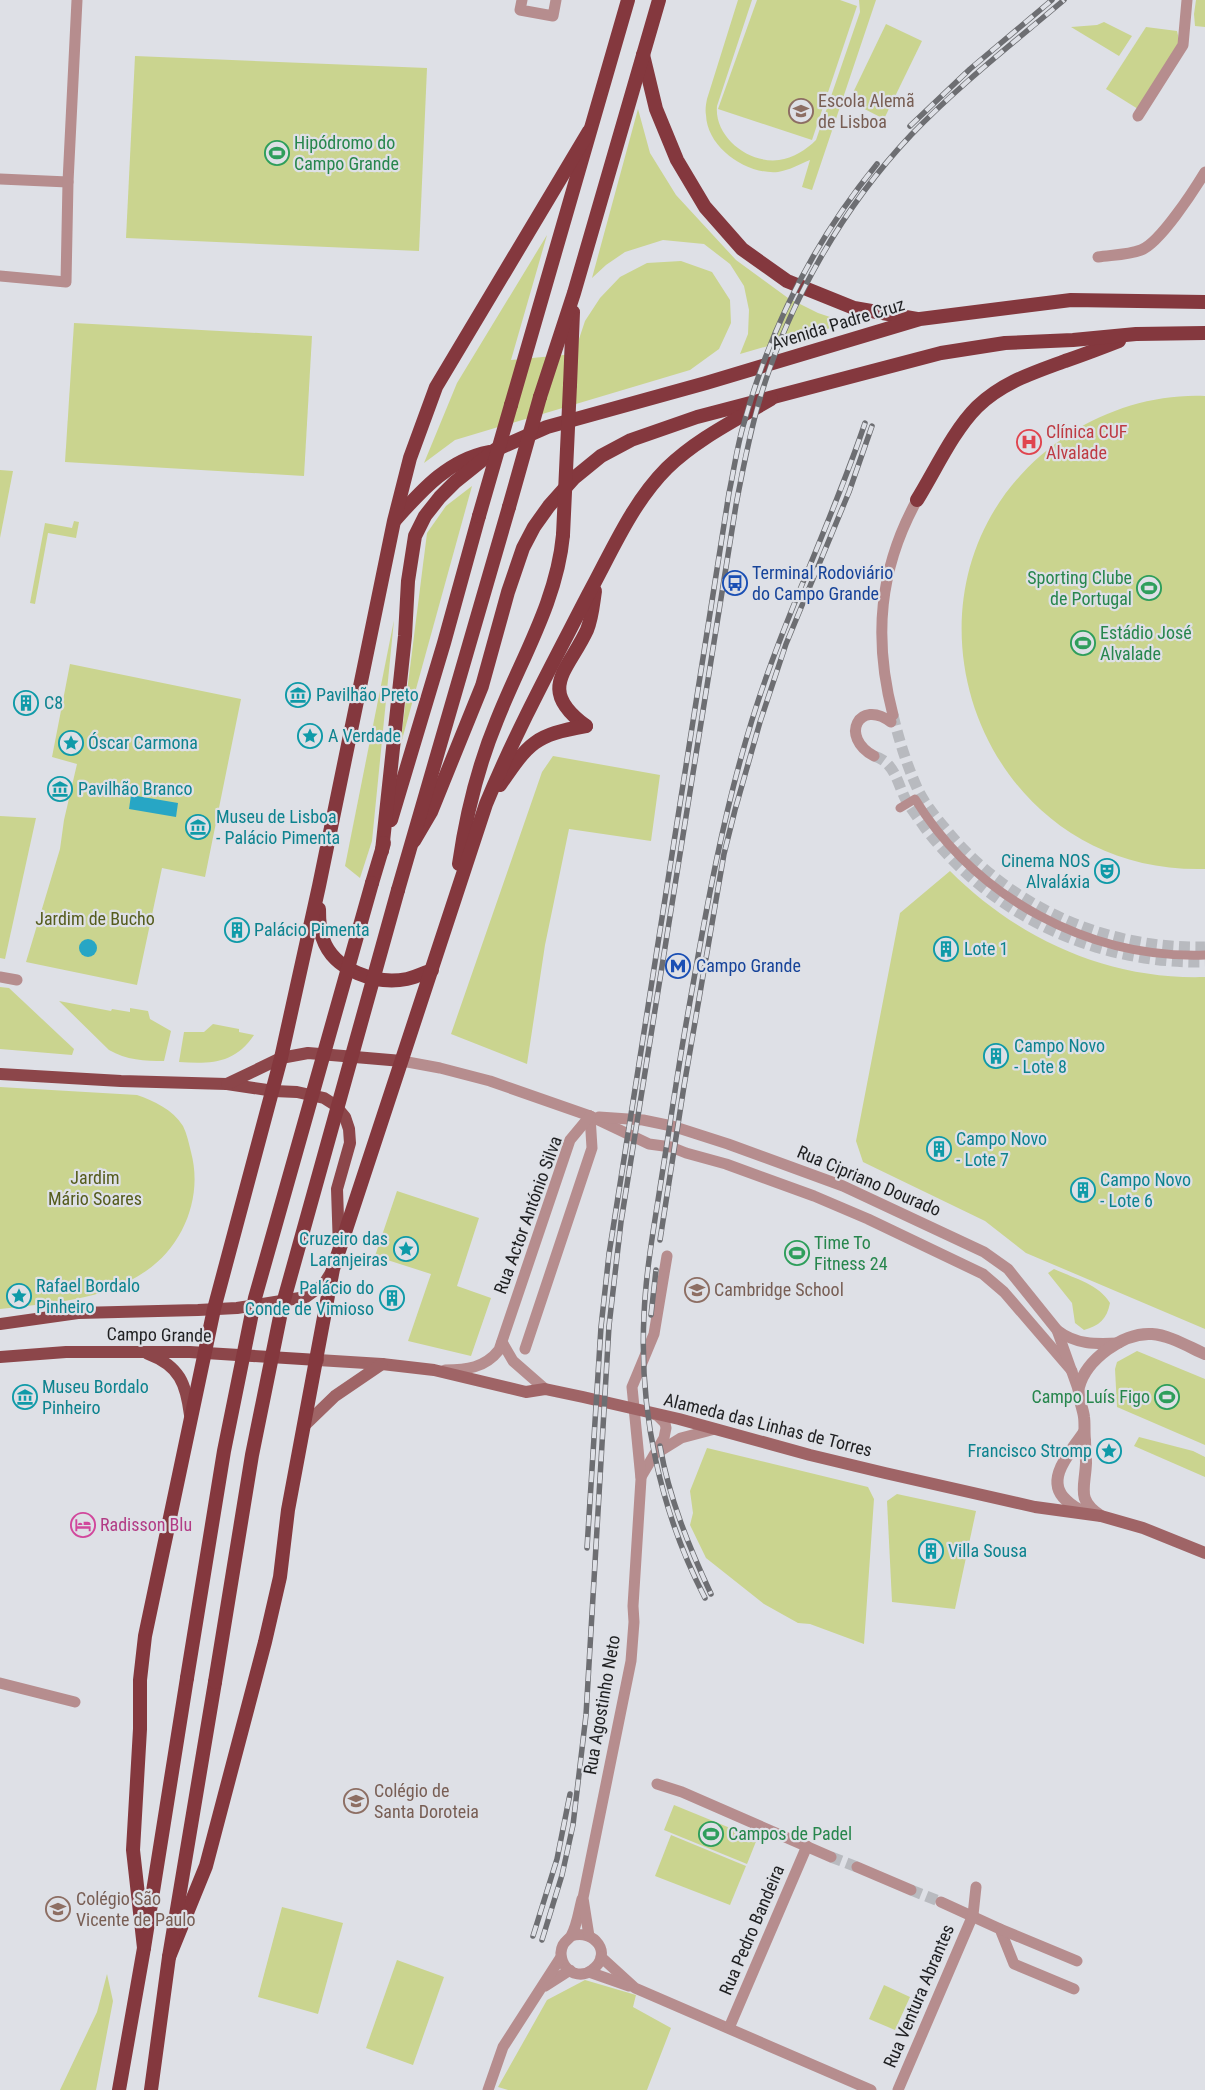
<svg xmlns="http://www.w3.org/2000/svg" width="1205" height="2090" font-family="'Roboto Condensed',sans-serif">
<rect width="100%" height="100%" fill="#dee0e6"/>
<g fill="#cad48f">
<path d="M 738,0 L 752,0 L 717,106 C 714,137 749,164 779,160 C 793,158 806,150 816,140 L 860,12 L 859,0 L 876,0 L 812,190 L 802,187 L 810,160 C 800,164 790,170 778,172 C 747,175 707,148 706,115 C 705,110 706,104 707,99 Z"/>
<path d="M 757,0 L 840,0 L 857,6 L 812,140 L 718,109 Z"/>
<path d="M 1196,0 L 1205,0 L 1205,27 L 1195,26 L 1194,14 Z"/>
<path d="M 1104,22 L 1132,36 L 1119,56 L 1071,27 L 1097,25 Z"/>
<path d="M 886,24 L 922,41 L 884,119 L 849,101 Z"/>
<path d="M 1146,27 L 1177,31 L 1180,44 L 1138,109 L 1106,89 Z"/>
<path d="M 135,56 L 427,68 L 419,251 L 126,238 Z"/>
<path d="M 638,109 L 650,153 L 676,195 L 736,260 L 788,298 L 818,313 L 848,323 L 740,354 L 748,334 L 749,310 L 744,286 L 730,264 L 704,244 L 663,240 L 625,252 L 606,265 L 592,278 Z"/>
<path d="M 547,235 L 511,360 L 574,354 L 585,321 L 600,298 L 620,277 L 647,263 L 681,261 L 712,272 L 730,300 L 731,323 L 719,349 L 690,370 L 455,440 L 424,463 L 457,383 Z"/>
<path d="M 74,323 L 312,336 L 304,476 L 65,462 Z"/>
<path d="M 1205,396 L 1205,869 C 966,875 869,562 1071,433 C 1110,408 1158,394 1205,396 Z"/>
<path d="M 0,470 L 13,471 L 0,538 Z"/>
<path d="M 472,486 L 400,747 L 427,533 L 446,506 Z"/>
<path d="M 74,521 L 79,522 L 76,538 L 48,533 L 35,604 L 30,603 L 45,523 L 72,528 Z"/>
<path d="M 394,620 L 372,841 L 360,878 L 345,866 Z"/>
<path d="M 70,664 L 241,699 L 205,877 L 162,868 L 137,985 L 26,962 L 60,849 L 64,820 L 77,764 L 52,757 Z"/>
<path d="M 553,756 L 660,775 L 651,841 L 569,829 L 545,945 L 527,1064 L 451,1034 L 542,772 Z"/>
<path d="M 0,816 L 36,818 L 5,959 L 0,958 Z"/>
<path d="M 950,871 C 1018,939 1108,980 1205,977 L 1205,1329 L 1026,1253 L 985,1221 L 863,1162 L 856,1141 L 900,913 Z"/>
<path d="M 0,987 L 9,988 L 74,1049 L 72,1055 L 0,1049 Z"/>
<path d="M 59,1001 L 111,1011 L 112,1009 L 130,1012 L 130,1008 L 148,1011 L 150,1019 L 171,1031 L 164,1061 C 145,1061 126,1060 109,1050 Z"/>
<path d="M 213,1024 L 239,1029 L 239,1032 L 254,1035 C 235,1064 210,1064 179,1062 L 184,1032 L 204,1032 Z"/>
<path d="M 0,1087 L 137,1095 C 154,1101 172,1109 183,1126 C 187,1134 189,1144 191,1152 C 203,1196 184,1245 146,1271 C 103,1301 50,1303 0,1309 Z"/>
<path d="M 397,1191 L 479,1218 L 457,1286 L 491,1298 L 471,1356 L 408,1341 L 431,1274 L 375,1256 Z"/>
<path d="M 1054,1269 C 1073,1278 1099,1284 1110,1303 C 1107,1319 1099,1326 1084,1330 L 1075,1323 L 1072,1303 L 1048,1273 Z"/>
<path d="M 1137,1351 L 1205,1379 L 1205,1445 L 1117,1407 L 1115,1369 L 1117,1362 Z"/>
<path d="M 1139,1437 L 1193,1451 L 1205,1457 L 1205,1477 L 1134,1446 Z"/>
<path d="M 707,1448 L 868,1487 L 874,1499 L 864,1644 L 810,1624 L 798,1623 L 764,1604 L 706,1558 L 690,1525 L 693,1513 L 690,1491 Z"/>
<path d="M 897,1494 L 976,1511 L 955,1609 L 892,1602 L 887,1501 Z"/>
<path d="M 674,1805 L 757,1839 L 747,1864 L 664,1830 Z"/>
<path d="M 671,1835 L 746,1866 L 730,1905 L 655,1876 Z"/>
<path d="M 282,1907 L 343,1923 L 318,2014 L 258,1997 Z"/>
<path d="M 397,1960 L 444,1977 L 413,2065 L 366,2048 Z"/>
<path d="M 107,1974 L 113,2001 L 96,2090 L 60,2090 L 97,2012 Z"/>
<path d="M 585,1980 L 636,1995 L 633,2007 L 671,2028 L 647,2090 L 508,2090 L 498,2087 L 547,2000 Z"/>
<path d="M 884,1985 L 910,1997 L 895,2030 L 869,2019 Z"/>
</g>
<g fill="#27a6c5">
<path d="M 131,795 L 178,803 L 176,817 L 129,809 Z"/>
<circle cx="88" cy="948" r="9"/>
</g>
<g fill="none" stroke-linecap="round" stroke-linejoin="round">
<g stroke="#b8babf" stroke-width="11" stroke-dasharray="11 5.5" stroke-linecap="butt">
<path d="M 893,715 C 899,740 907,766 918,790 C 926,806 938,820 949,833 C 1013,909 1107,949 1205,947"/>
<path d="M 874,756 C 895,762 897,783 906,800 C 911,809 919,819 925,828 C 992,916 1095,964 1205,962"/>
<path d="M 831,1857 L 857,1867"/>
<path d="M 911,1890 L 941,1902"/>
</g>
<path stroke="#b68d8e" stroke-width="9" d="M 900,808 L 915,799 C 976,898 1089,959 1205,955"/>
<g stroke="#b68d8e" stroke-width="11">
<path d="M 522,0 L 520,10 L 553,16 L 556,0"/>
<path d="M 1138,116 L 1183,45 L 1187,0"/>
<path d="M 0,179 L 68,182"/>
<path d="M 1098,257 C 1111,255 1128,255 1141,250 C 1160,243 1194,190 1205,172"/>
<path d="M 0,276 L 66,282 L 68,182 L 77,0"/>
<path d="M 893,715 C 873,638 879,569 917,500"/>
<path d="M 874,756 C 839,737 859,698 891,722"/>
<path d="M 0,977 L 17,980"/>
<path d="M 402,1061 L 440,1068 L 490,1081 L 590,1116 L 649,1144 L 671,1147 L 686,1153 L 726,1164 L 814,1196 L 868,1219 L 983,1274 L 1004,1292 L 1072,1371"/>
<path d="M 599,1117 L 643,1120 L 672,1126 L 728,1144 L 843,1186 L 984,1252 L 1008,1269 L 1057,1330 L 1078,1389"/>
<path d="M 1057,1330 C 1076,1345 1096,1344 1119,1343"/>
<path d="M 502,1342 L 513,1361 L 545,1389"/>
<path d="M 525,1349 L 592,1148 L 590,1116"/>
<path d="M 445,1370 C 466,1370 485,1368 499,1350 L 570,1140 L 590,1116"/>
<path d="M 660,1451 L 681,1438 L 715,1429"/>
<path d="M 641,1477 L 664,1438 L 666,1428 L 665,1423 L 658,1416 L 653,1414"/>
<path d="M 0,1683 L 75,1702"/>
<path d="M 657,1784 L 682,1792 L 831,1857"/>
<path d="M 857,1867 L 911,1890"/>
<path d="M 941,1902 L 1000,1929 L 1014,1964 L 1074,1989"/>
<path d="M 1000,1929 L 1077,1961"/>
<path d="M 571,1936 C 594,1928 614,1954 592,1970 C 587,1974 580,1975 574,1973 C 563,1969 558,1955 563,1945 C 565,1941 569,1939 571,1936 C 577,1926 579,1910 582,1899"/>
<path d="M 589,1936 L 583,1898 L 631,1661 L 634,1622 L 633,1606 L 641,1479 L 632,1387 L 654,1334 L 667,1256"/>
<path d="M 601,1957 L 635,1988 L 871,2090"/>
<path d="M 589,1972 L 629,1986"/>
<path d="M 545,1986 L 570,1970"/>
<path d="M 729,2028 L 807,1846"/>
<path d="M 488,2090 L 503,2047 L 561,1957"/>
<path d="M 898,2090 L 973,1915 L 976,1887"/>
</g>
<g stroke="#b68d8e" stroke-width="12">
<path d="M 1084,1432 C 1072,1451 1043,1479 1066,1500 C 1072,1506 1078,1510 1086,1512"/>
<path d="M 1101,1516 C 1076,1500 1085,1488 1086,1463 C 1086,1455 1085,1447 1085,1440 C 1084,1432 1085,1424 1084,1417 C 1083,1408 1077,1396 1079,1387 C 1086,1360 1123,1332 1152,1334 C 1169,1335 1189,1347 1205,1354"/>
</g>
<g stroke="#9f6466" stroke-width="12">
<path d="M 318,1360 L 382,1364 L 434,1370 L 526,1392 L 545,1389 L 583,1397 L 679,1419 L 810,1455 L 885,1473 L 1035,1507 L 1101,1516 L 1143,1528 L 1205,1553"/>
<path d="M 305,1425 L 335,1396 L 382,1364"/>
</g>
<g stroke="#8c464a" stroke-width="12">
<path d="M 0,1074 L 121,1081 L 227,1084 L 274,1091 L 297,1092 L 324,1098 L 335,1105 L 345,1117 L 349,1129 L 350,1143 L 337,1189 L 339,1248"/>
<path d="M 227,1084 L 281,1058 L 308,1053 L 402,1061"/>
<path d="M 0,1324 L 78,1313 L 198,1310 L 237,1308 L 306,1297 L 324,1284 L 332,1271"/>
<path d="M 148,1354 C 180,1366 186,1384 190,1415"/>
<path d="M 0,1357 L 66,1352 L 190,1352 L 318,1360"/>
</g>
<g stroke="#84383e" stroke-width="14">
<path d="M 643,55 L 656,109 L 677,160 L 705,207 L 742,249 L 787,281 L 854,308 L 917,319"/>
<path d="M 570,385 L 573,312"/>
<path d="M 540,397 L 574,293 L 659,0"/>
<path d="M 511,405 L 628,0"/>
<path d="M 917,500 C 935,471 953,431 977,407 C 1003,382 1033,373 1065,361 C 1083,355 1101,348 1119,341"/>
<path d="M 395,520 C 422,490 448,460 489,452"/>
<path d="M 586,726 C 536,689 568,671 587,630 C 592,618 593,604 595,591"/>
<path d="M 500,785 C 529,743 534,735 586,726"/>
<path d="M 391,820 L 444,643 L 479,516"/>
<path d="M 414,841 L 431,812 L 482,686 L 508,592 L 523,548 L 534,527 L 549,506 L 574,478 L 601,456 L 631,440 L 697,417 L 941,353 L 1005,343 L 1073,340 L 1136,334 L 1205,333"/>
<path d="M 382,851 L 405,636 L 408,581 L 415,536 L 425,516 L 440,497 L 455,482 L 495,450 L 547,427 L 706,383 L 920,319 L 1071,300 L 1205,302"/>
<path d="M 459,864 C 466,815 478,766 497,720 C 521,659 557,601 563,535"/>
<path d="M 372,883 L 384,843"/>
<path d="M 398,890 L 509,507"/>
<path d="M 319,909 C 319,919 319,930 323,939 C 334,971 377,985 407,979 C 416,977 424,973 432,970"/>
<path d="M 144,1948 L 133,1850 L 140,1729 L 140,1680 L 145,1636 L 214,1309 L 281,1058 L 319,886 L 394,521 L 410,458 L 436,387 L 589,131"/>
<path d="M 169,1957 L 206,1866 L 265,1642 L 280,1577 L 288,1510 L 333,1269 L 486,804 C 516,731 553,663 589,593 C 612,551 632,503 667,468 C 697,439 734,421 771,399"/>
<path d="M 119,2090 L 144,1948 L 187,1678"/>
<path d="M 151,2090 L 169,1957 L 215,1682"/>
</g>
<defs>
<g id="rail">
<path d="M 910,126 L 970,69 L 1052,0"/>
<path d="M 660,1240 L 684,1086 L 724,854 L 735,810 L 760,722 L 786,644 L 849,492 L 872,426"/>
<path d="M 651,1315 L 656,1270"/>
<path d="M 660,1446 C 669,1498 689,1547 711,1594"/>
<path d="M 587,1548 L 601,1327 L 609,1254 L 729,493 C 734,470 737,446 744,423 C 770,328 815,240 877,164"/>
<path d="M 705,1598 C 660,1511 639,1412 644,1315 C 646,1268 655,1221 662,1175 C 670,1125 677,1075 686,1024 C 704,922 721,820 752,720 C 783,619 831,524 865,423"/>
<path d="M 533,1936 L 557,1859 L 570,1794"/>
<path d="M 542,1940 L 562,1875 L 573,1825 L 586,1715 L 609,1326 L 621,1222 L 736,505 C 743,468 750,431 761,395 C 790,300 843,207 911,135 C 958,86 1012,44 1064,0"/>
</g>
</defs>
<use href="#rail" stroke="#6d6e72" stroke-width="5.5"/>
<use href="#rail" stroke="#dee0e6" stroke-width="4" stroke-dasharray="11" stroke-linecap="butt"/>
<g stroke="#84383e" stroke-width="14">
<path d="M 509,507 L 540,397"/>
<path d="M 479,516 L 511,405"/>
<path d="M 563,535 L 570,385"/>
<path d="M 187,1678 L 224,1451 L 255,1298 L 372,883"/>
<path d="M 215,1682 L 252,1455 L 282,1307 L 398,890"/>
</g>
</g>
<defs>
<symbol id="school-ring" viewBox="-11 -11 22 22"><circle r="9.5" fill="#dee0e6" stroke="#8d6e63" stroke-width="1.5"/><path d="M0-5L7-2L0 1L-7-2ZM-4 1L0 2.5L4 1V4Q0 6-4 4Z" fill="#8d6e63"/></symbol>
<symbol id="stadium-ring" viewBox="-11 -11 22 22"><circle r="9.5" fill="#dee0e6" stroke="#2e9e5b" stroke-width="1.5"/><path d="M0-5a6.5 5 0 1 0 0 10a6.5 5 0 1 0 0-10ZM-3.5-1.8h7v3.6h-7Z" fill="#2e9e5b"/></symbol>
<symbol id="hospital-ring" viewBox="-11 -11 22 22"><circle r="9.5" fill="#dee0e6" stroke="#e0444e" stroke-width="1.5"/><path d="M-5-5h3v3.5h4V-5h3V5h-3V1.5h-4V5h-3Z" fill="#e0444e"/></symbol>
<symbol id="bus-ring" viewBox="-11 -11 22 22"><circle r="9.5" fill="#dee0e6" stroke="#1a4fb4" stroke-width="1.5"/><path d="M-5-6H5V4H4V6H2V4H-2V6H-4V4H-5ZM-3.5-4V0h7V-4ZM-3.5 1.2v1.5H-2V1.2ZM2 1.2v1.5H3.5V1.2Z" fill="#1a4fb4"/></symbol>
<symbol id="museum-ring" viewBox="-11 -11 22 22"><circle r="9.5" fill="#dee0e6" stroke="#0f9aa8" stroke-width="1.5"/><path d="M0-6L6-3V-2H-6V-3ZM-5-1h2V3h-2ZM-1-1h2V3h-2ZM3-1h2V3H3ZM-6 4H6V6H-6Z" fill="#0f9aa8"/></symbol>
<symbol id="building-ring" viewBox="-11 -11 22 22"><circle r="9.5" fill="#dee0e6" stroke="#0f9aa8" stroke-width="1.5"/><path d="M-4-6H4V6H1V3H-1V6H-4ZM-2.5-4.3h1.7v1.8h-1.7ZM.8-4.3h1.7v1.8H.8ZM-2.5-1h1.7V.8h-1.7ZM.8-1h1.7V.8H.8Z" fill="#0f9aa8"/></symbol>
<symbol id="sight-ring" viewBox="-11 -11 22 22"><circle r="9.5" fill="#dee0e6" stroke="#0f9aa8" stroke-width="1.5"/><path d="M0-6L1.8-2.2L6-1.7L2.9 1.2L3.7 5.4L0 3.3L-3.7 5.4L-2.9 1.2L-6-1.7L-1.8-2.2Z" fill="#0f9aa8"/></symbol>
<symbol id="theatre-ring" viewBox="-11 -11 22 22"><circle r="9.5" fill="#dee0e6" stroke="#0f9aa8" stroke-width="1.5"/><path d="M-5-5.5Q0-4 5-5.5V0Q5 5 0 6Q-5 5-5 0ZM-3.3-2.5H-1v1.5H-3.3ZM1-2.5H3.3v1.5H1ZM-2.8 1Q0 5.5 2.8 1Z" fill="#0f9aa8"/></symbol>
<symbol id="metro-ring" viewBox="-11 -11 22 22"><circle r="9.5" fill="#dee0e6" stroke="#1a4fb4" stroke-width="1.5"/><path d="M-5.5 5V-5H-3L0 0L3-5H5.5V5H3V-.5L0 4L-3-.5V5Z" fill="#1a4fb4"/></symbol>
<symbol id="hotel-ring" viewBox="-11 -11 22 22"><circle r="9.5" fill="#dee0e6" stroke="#d1479c" stroke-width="1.5"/><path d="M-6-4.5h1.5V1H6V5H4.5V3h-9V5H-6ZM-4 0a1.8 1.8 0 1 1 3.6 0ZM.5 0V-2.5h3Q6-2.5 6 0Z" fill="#d1479c"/></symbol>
<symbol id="university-ring" viewBox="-11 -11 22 22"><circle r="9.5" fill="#dee0e6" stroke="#8d6e63" stroke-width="1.5"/><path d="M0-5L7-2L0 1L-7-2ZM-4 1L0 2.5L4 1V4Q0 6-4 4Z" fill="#8d6e63"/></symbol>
</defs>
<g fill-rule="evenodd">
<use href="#school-ring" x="787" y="97" width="28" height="28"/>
<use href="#stadium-ring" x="263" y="139" width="28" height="28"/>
<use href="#hospital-ring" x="1015" y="428" width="28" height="28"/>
<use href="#bus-ring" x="721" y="569" width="28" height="28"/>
<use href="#stadium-ring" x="1135" y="574" width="28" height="28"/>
<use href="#stadium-ring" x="1069" y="629" width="28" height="28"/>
<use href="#museum-ring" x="284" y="681" width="28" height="28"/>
<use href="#building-ring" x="12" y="689" width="28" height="28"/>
<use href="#sight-ring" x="296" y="722" width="28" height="28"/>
<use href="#sight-ring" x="57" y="729" width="28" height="28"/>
<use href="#museum-ring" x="46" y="775" width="28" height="28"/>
<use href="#museum-ring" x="184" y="813" width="28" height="28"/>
<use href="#theatre-ring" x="1093" y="857" width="28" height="28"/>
<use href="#building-ring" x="223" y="916" width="28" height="28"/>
<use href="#building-ring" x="932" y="935" width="28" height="28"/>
<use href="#metro-ring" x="664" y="952" width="28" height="28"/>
<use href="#building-ring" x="982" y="1042" width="28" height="28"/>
<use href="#building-ring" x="925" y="1135" width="28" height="28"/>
<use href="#building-ring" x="1069" y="1176" width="28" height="28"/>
<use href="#sight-ring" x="392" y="1235" width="28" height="28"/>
<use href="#stadium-ring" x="783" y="1239" width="28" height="28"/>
<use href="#school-ring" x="683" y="1276" width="28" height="28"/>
<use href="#sight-ring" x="5" y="1282" width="28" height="28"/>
<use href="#building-ring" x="378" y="1284" width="28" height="28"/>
<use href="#museum-ring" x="11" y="1383" width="28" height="28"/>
<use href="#stadium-ring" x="1153" y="1383" width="28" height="28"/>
<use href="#sight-ring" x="1095" y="1437" width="28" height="28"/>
<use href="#hotel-ring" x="69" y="1511" width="28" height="28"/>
<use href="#building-ring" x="917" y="1537" width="28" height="28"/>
<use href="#university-ring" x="342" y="1787" width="28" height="28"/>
<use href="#stadium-ring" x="697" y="1820" width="28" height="28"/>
<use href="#school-ring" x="44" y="1895" width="28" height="28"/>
</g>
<g text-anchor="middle" stroke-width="4.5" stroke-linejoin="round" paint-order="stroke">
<g font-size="18" fill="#785e54" stroke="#dee0e6" text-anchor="start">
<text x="818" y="107">Escola Alemã<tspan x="818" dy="21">de Lisboa</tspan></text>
<text x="714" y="1296">Cambridge School</text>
<text x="374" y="1797">Colégio de<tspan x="374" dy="21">Santa Doroteia</tspan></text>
<text x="76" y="1905">Colégio São<tspan x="76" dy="21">Vicente de Paulo</tspan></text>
</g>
<g font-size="18" fill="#27864d" stroke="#dee0e6" text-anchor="start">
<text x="294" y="149">Hipódromo do<tspan x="294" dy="21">Campo Grande</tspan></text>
<text x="1132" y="584" text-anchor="end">Sporting Clube<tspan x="1132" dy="21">de Portugal</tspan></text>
<text x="1100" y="639">Estádio José<tspan x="1100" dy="21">Alvalade</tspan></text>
<text x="814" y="1249">Time To<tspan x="814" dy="21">Fitness 24</tspan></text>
<text x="1150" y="1403" text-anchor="end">Campo Luís Figo</text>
<text x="728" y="1840">Campos de Padel</text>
</g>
<g font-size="18" fill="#1f2022" stroke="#dee0e6">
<text transform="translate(838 324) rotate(-17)" y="6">Avenida Padre Cruz</text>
<text transform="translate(869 1181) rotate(23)" y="6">Rua Cipriano Dourado</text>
<text transform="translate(528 1215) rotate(-70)" y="6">Rua Actor António Silva</text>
<text transform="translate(159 1335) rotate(1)" y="6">Campo Grande</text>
<text transform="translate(768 1425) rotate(14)" y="6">Alameda das Linhas de Torres</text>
<text transform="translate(602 1705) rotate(-80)" y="6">Rua Agostinho Neto</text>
<text transform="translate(752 1930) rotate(-67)" y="6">Rua Pedro Bandeira</text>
<text transform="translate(919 1996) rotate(-67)" y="6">Rua Ventura Abrantes</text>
</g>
<g font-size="18" fill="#be3a42" stroke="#dee0e6" text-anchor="start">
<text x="1046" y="438">Clínica CUF<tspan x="1046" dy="21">Alvalade</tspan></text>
</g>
<g font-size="18" fill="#164399" stroke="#dee0e6" text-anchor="start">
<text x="752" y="579">Terminal Rodoviário<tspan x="752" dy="21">do Campo Grande</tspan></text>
<text x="696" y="972">Campo Grande</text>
</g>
<g font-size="18" fill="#0d838f" stroke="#dee0e6" text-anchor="start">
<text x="316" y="701">Pavilhão Preto</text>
<text x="44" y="709">C8</text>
<text x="328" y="742">A Verdade</text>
<text x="88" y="749">Óscar Carmona</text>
<text x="78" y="795">Pavilhão Branco</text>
<text x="216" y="823">Museu de Lisboa<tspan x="216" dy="21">- Palácio Pimenta</tspan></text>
<text x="1090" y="867" text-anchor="end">Cinema NOS<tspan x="1090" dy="21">Alvaláxia</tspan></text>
<text x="254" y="936">Palácio Pimenta</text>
<text x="964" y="955">Lote 1</text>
<text x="1014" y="1052">Campo Novo<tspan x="1014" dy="21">- Lote 8</tspan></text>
<text x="956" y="1145">Campo Novo<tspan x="956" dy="21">- Lote 7</tspan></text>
<text x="1100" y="1186">Campo Novo<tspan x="1100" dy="21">- Lote 6</tspan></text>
<text x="388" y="1245" text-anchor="end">Cruzeiro das<tspan x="388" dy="21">Laranjeiras</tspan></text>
<text x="36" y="1292">Rafael Bordalo<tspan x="36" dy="21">Pinheiro</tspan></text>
<text x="374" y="1294" text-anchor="end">Palácio do<tspan x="374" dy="21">Conde de Vimioso</tspan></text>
<text x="42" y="1393">Museu Bordalo<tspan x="42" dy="21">Pinheiro</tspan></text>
<text x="1092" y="1457" text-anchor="end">Francisco Stromp</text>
<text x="948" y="1557">Villa Sousa</text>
</g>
<g font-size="18" fill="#555c1d" stroke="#dee0e6">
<text x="95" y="925">Jardim de Bucho</text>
<text x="95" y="1184">Jardim<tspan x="95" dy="21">Mário Soares</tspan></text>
</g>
<g font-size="18" fill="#b23c85" stroke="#dee0e6" text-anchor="start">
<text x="100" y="1531">Radisson Blu</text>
</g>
</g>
</svg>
